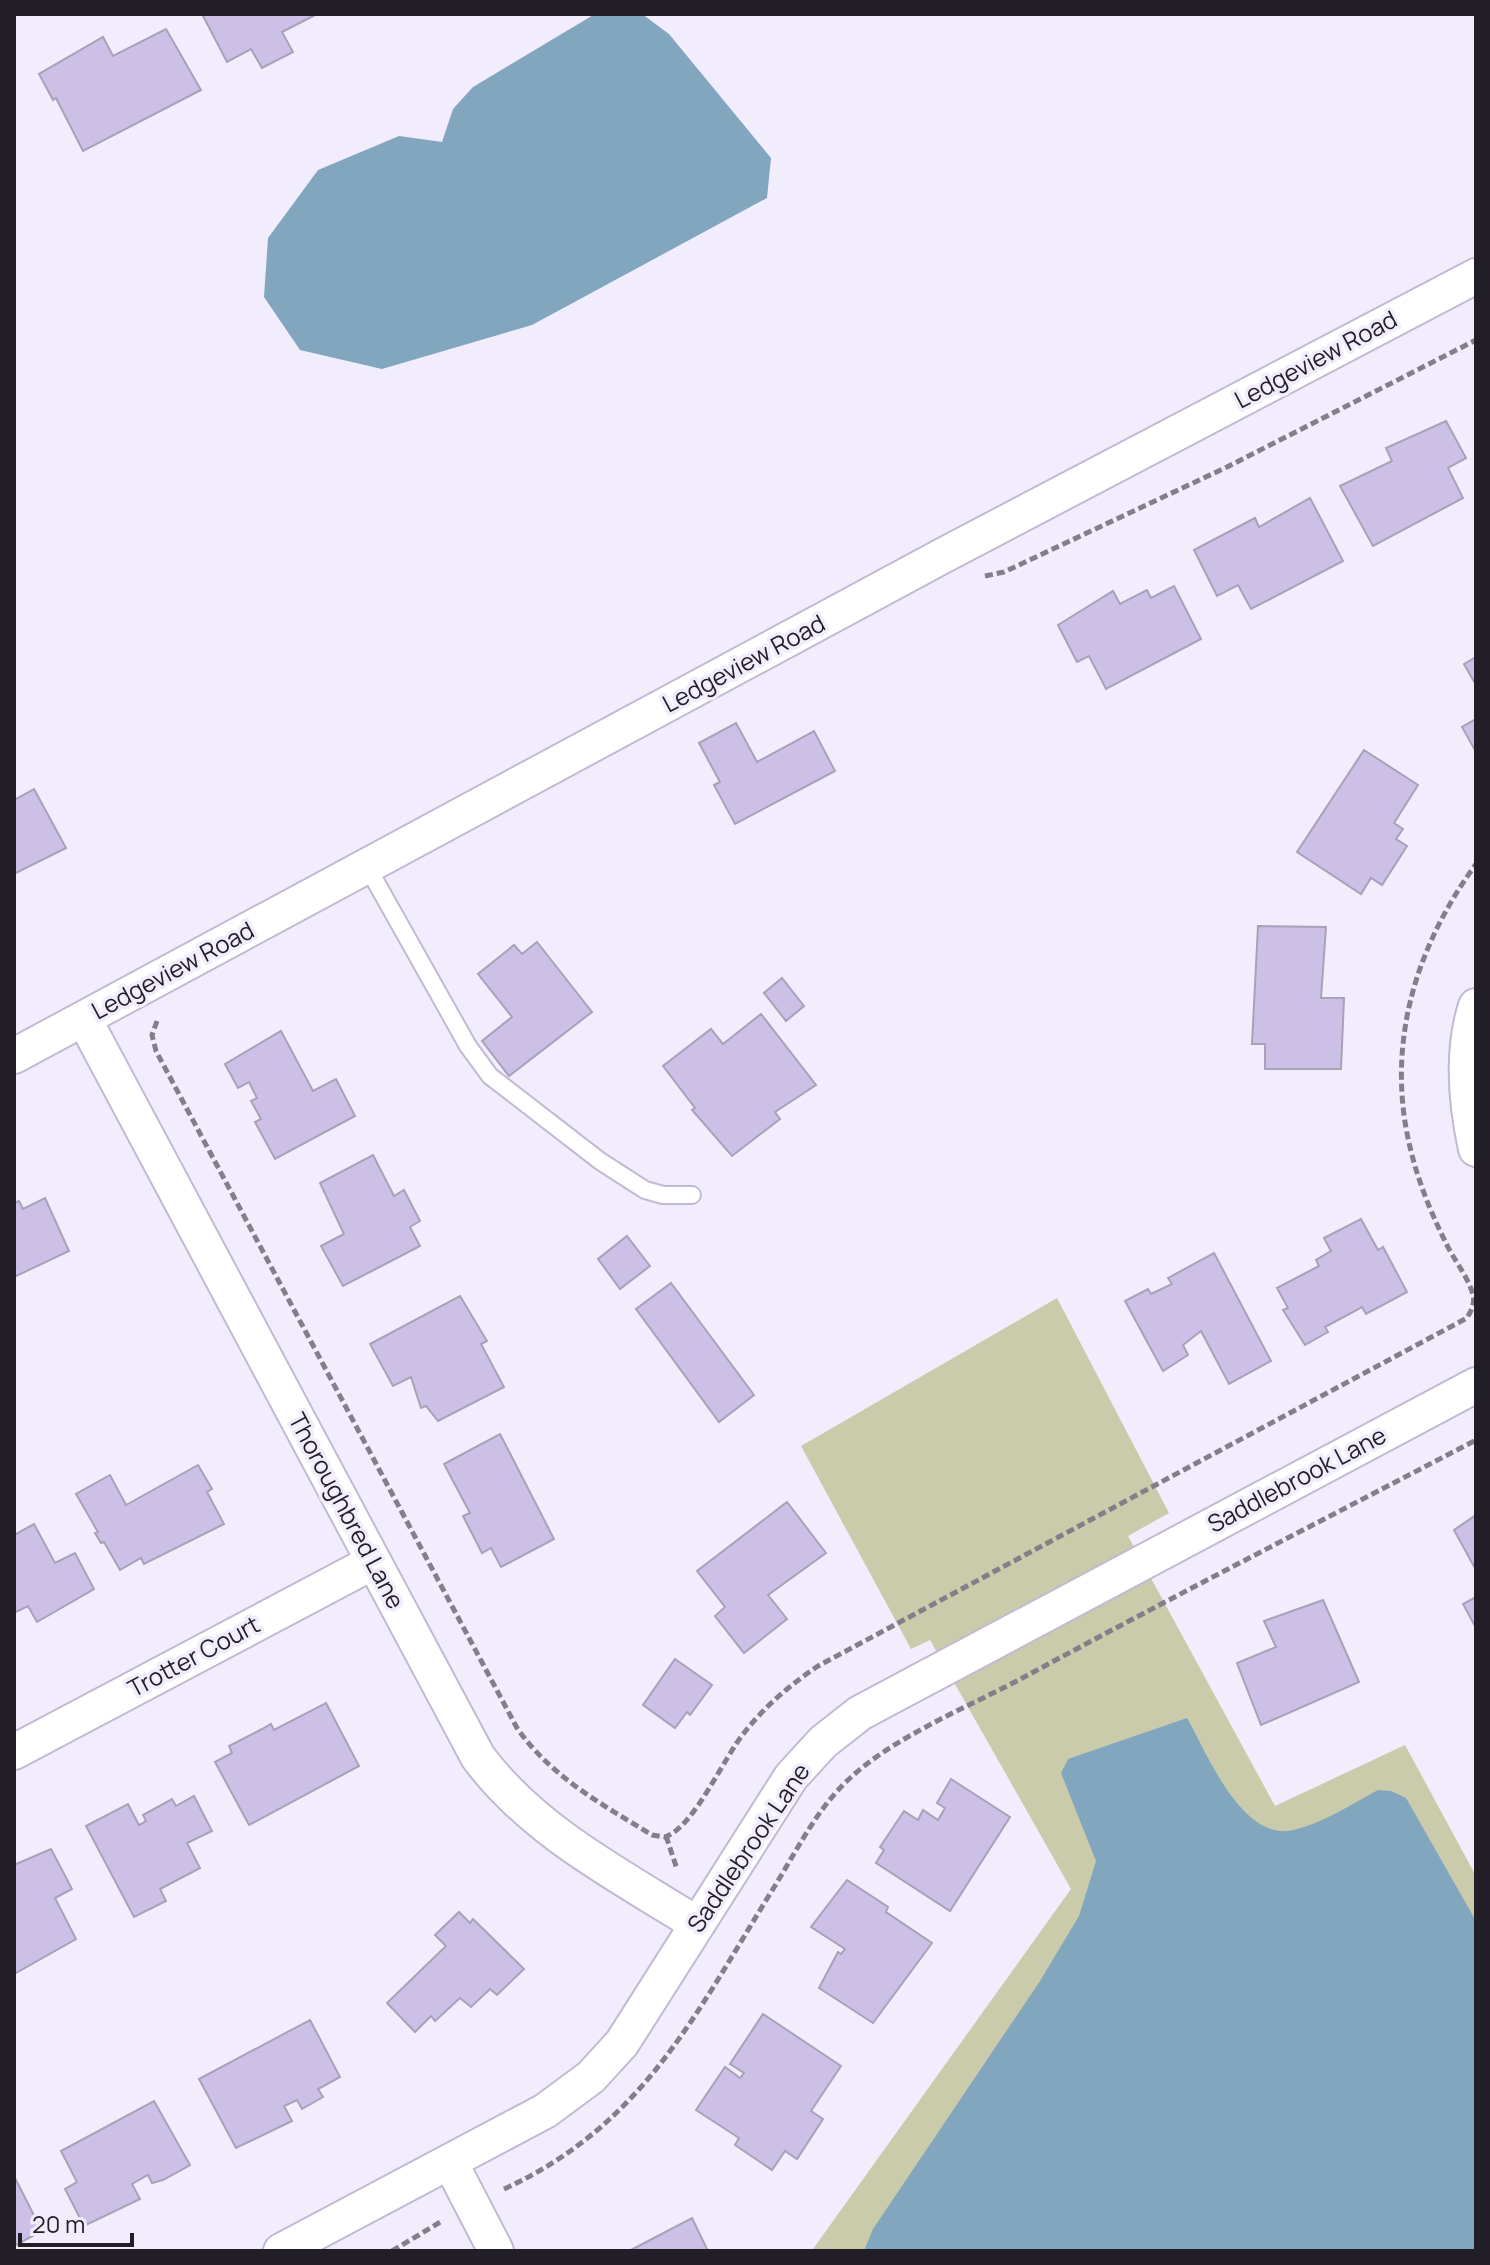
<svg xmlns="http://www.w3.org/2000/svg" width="1490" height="2265" font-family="Manrope,sans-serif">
<rect width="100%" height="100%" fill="#f2edfc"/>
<path fill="#c9cbab" d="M 1057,1298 L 1169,1513 L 1128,1536 L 1275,1806 L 1405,1745 L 1476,1876 L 1476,2251 L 813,2249 L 1071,1889 L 930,1640 L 911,1649 L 801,1446 Z"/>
<g fill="#81a6be">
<path d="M 595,14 L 642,14 L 669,34 L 771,158 L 767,198 L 532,325 L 382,369 L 300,350 L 264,297 L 268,238 L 318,170 L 399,136 L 442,142 L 453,109 L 473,87 Z"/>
<path d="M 1187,1718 C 1208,1755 1242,1842 1294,1830 C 1323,1823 1352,1804 1378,1790 L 1391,1791 L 1406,1798 L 1476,1921 L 1476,2251 L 864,2251 L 873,2229 L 1040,1981 L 1079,1916 L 1096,1861 L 1061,1773 L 1068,1759 Z"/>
</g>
<g fill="#cdc0e6" stroke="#a8a1b8" stroke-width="2">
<path d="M 202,14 L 317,14 L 282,32 L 293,52 L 262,68 L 251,49 L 227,62 Z"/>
<path d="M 166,29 L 201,90 L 83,151 L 56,98 L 53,100 L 39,74 L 103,37 L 113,56 Z"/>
<path d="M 1446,421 L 1466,458 L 1448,468 L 1463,498 L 1373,546 L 1340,486 L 1392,461 L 1386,448 Z"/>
<path d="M 1310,498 L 1343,561 L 1251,609 L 1238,585 L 1217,596 L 1194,550 L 1255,518 L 1259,527 Z"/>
<path d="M 1174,586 L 1201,639 L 1106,689 L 1089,656 L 1077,662 L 1058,625 L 1113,591 L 1120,604 L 1147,590 L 1151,598 Z"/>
<path d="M 1476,657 L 1476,685 L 1464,664 Z"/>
<path d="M 1476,719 L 1476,752 L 1462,727 Z"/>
<path d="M 736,723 L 757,762 L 814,731 L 835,771 L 735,824 L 714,785 L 720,782 L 699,743 Z"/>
<path d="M 1364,750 L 1418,785 L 1394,823 L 1403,829 L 1396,839 L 1407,846 L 1382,885 L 1371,878 L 1361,894 L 1297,852 Z"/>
<path d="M 34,789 L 66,848 L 14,874 L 14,800 Z"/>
<path d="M 1258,926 L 1326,927 L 1321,998 L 1344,998 L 1341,1069 L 1265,1069 L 1265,1044 L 1252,1044 Z"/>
<path d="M 537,942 L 592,1012 L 509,1076 L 482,1041 L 512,1017 L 478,974 L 514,945 L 522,954 Z"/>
<path d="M 782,978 L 804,1006 L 786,1021 L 764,993 Z"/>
<path d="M 761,1014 L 816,1085 L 775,1112 L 780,1119 L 732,1156 L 692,1110 L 695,1108 L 663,1066 L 711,1029 L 723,1044 Z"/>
<path d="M 281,1031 L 313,1091 L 336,1079 L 355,1116 L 275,1159 L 255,1122 L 261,1119 L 251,1101 L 257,1098 L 249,1082 L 238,1088 L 225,1064 Z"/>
<path d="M 373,1155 L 394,1196 L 404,1190 L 420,1221 L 410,1227 L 420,1246 L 343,1286 L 321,1246 L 344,1234 L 320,1183 Z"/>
<path d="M 45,1198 L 69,1251 L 14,1277 L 14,1203 L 19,1201 L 23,1209 Z"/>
<path d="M 1361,1219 L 1378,1250 L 1383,1247 L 1407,1292 L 1366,1314 L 1362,1307 L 1325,1327 L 1328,1332 L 1305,1345 L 1283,1310 L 1288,1308 L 1277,1288 L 1319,1266 L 1316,1260 L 1331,1251 L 1324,1238 Z"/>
<path d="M 627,1236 L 650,1266 L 620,1289 L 598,1259 Z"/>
<path d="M 1214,1253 L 1271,1361 L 1229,1384 L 1201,1331 L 1183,1345 L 1188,1355 L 1163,1371 L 1125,1301 L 1148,1289 L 1151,1294 L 1172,1284 L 1168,1278 Z"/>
<path d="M 671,1283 L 754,1395 L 719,1422 L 636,1309 Z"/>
<path d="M 460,1296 L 487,1341 L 481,1344 L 504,1387 L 438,1421 L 426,1406 L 421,1408 L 411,1377 L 393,1386 L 370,1344 Z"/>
<path d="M 500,1434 L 554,1539 L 501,1567 L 491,1548 L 482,1553 L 463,1516 L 470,1513 L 444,1464 Z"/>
<path d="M 198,1465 L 212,1489 L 207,1492 L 224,1524 L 144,1564 L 141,1558 L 120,1570 L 104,1542 L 101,1543 L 95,1533 L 98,1532 L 76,1494 L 110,1475 L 126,1505 Z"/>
<path d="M 787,1502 L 826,1553 L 768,1595 L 787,1619 L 744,1653 L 715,1616 L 725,1607 L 697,1571 Z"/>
<path d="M 1476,1515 L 1476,1570 L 1454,1530 Z"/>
<path d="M 34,1524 L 55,1563 L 75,1553 L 94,1589 L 37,1622 L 28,1606 L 14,1613 L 14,1535 Z"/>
<path d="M 1476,1597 L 1476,1628 L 1463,1604 Z"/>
<path d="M 1323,1600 L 1359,1682 L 1261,1725 L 1237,1663 L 1276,1647 L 1264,1621 Z"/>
<path d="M 675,1659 L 712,1685 L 690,1715 L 687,1712 L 675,1728 L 643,1705 Z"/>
<path d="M 326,1703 L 359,1766 L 249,1825 L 215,1762 L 232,1753 L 229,1746 L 262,1729 L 271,1724 L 274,1730 Z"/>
<path d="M 951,1779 L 1010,1817 L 950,1911 L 876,1863 L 884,1850 L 880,1847 L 904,1811 L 918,1820 L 923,1810 L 938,1820 L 945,1808 L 937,1803 Z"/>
<path d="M 194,1796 L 212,1831 L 187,1843 L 200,1868 L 160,1889 L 166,1901 L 134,1917 L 86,1826 L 128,1804 L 139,1825 L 146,1821 L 143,1815 L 172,1799 L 176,1806 Z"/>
<path d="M 51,1849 L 72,1889 L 55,1898 L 76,1939 L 14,1974 L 14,1865 Z"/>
<path d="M 847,1880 L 888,1907 L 886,1912 L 932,1943 L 873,2023 L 819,1988 L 838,1952 L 841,1954 L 845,1949 L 811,1927 Z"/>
<path d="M 459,1912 L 470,1923 L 473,1919 L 524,1969 L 497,1995 L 490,1989 L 471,2007 L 460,1998 L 435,2021 L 431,2016 L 415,2032 L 387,2003 L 446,1946 L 435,1935 Z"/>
<path d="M 763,2014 L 841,2066 L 811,2111 L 823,2119 L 797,2159 L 785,2151 L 772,2170 L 735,2145 L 739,2138 L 696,2110 L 725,2067 L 740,2078 L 744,2073 L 730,2064 Z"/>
<path d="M 310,2020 L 340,2077 L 318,2089 L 323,2097 L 302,2109 L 297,2100 L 284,2106 L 292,2121 L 236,2148 L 199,2079 Z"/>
<path d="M 154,2101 L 190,2165 L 163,2180 L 152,2183 L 148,2175 L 132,2184 L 140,2199 L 84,2226 L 65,2189 L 77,2182 L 61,2151 Z"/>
<path d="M 14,2176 L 42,2231 L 16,2245 L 14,2242 Z"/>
<path d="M 692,2218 L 708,2251 L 629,2251 Z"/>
</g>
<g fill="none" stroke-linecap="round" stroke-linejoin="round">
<defs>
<path id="service" d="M 368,868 L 468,1046 L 490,1076 L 600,1161 L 645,1190 L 663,1195 L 692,1195"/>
<g id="minor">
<path d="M 1476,1006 C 1461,1052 1466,1103 1476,1149"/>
<path d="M 84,1019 L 478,1757 C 534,1832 619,1875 697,1924"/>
<path d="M 14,1056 L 946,554 L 1476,276"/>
<path d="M 14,1752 L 373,1562"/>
<path d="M 450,2162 L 496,2251"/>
<path d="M 281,2251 L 545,2111 L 591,2077 L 622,2043 L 791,1777 L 823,1742 L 860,1713 L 1476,1385"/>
</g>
</defs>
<use href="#service" stroke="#c2bad2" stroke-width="20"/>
<use href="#minor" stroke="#c2bad2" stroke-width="38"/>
<g stroke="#837f8a" stroke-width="5" stroke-dasharray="8 4" stroke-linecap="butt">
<path d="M 985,576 L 1004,572 L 1227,467 L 1476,340"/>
<path d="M 157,1021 L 152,1035 L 156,1051 L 517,1728 C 551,1777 603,1805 652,1835 L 665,1837 C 694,1827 723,1759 744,1733 C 765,1706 790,1685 818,1666 L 1467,1318 C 1471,1311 1475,1304 1473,1295 C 1468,1276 1453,1259 1445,1241 C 1425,1201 1410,1159 1404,1115 C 1392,1022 1423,937 1476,864"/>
<path d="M 666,1836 L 677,1869"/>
<path d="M 504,2189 C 644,2125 696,2013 773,1889 C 796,1852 816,1810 848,1780 C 894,1736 971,1706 1028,1675 C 1176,1595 1327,1518 1476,1440"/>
<path d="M 392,2251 L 442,2221"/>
</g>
<use href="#service" stroke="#fff" stroke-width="16"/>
<use href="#minor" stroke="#fff" stroke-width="34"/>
</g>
<g text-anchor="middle" stroke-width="7" stroke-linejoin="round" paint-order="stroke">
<g font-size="24" fill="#211e27" stroke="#f2edfc">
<text transform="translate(1316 360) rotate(-28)" y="8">Ledgeview Road</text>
<text transform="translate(744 664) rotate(-28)" y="8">Ledgeview Road</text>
<text transform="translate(173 971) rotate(-28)" y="8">Ledgeview Road</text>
<text transform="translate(1297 1480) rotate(-28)" y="8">Saddlebrook Lane</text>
<text transform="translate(346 1511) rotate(62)" y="8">Thoroughbred Lane</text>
<text transform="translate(194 1657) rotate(-28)" y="8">Trotter Court</text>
<text transform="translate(749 1848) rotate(-56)" y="8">Saddlebrook Lane</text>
</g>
</g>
<rect width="1490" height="2265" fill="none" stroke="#211e27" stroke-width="32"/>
<path d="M20 2233v12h112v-12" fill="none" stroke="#211e27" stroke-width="4"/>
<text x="32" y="2233" font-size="24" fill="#211e27" stroke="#f2edfc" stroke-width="6" paint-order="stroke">20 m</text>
</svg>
